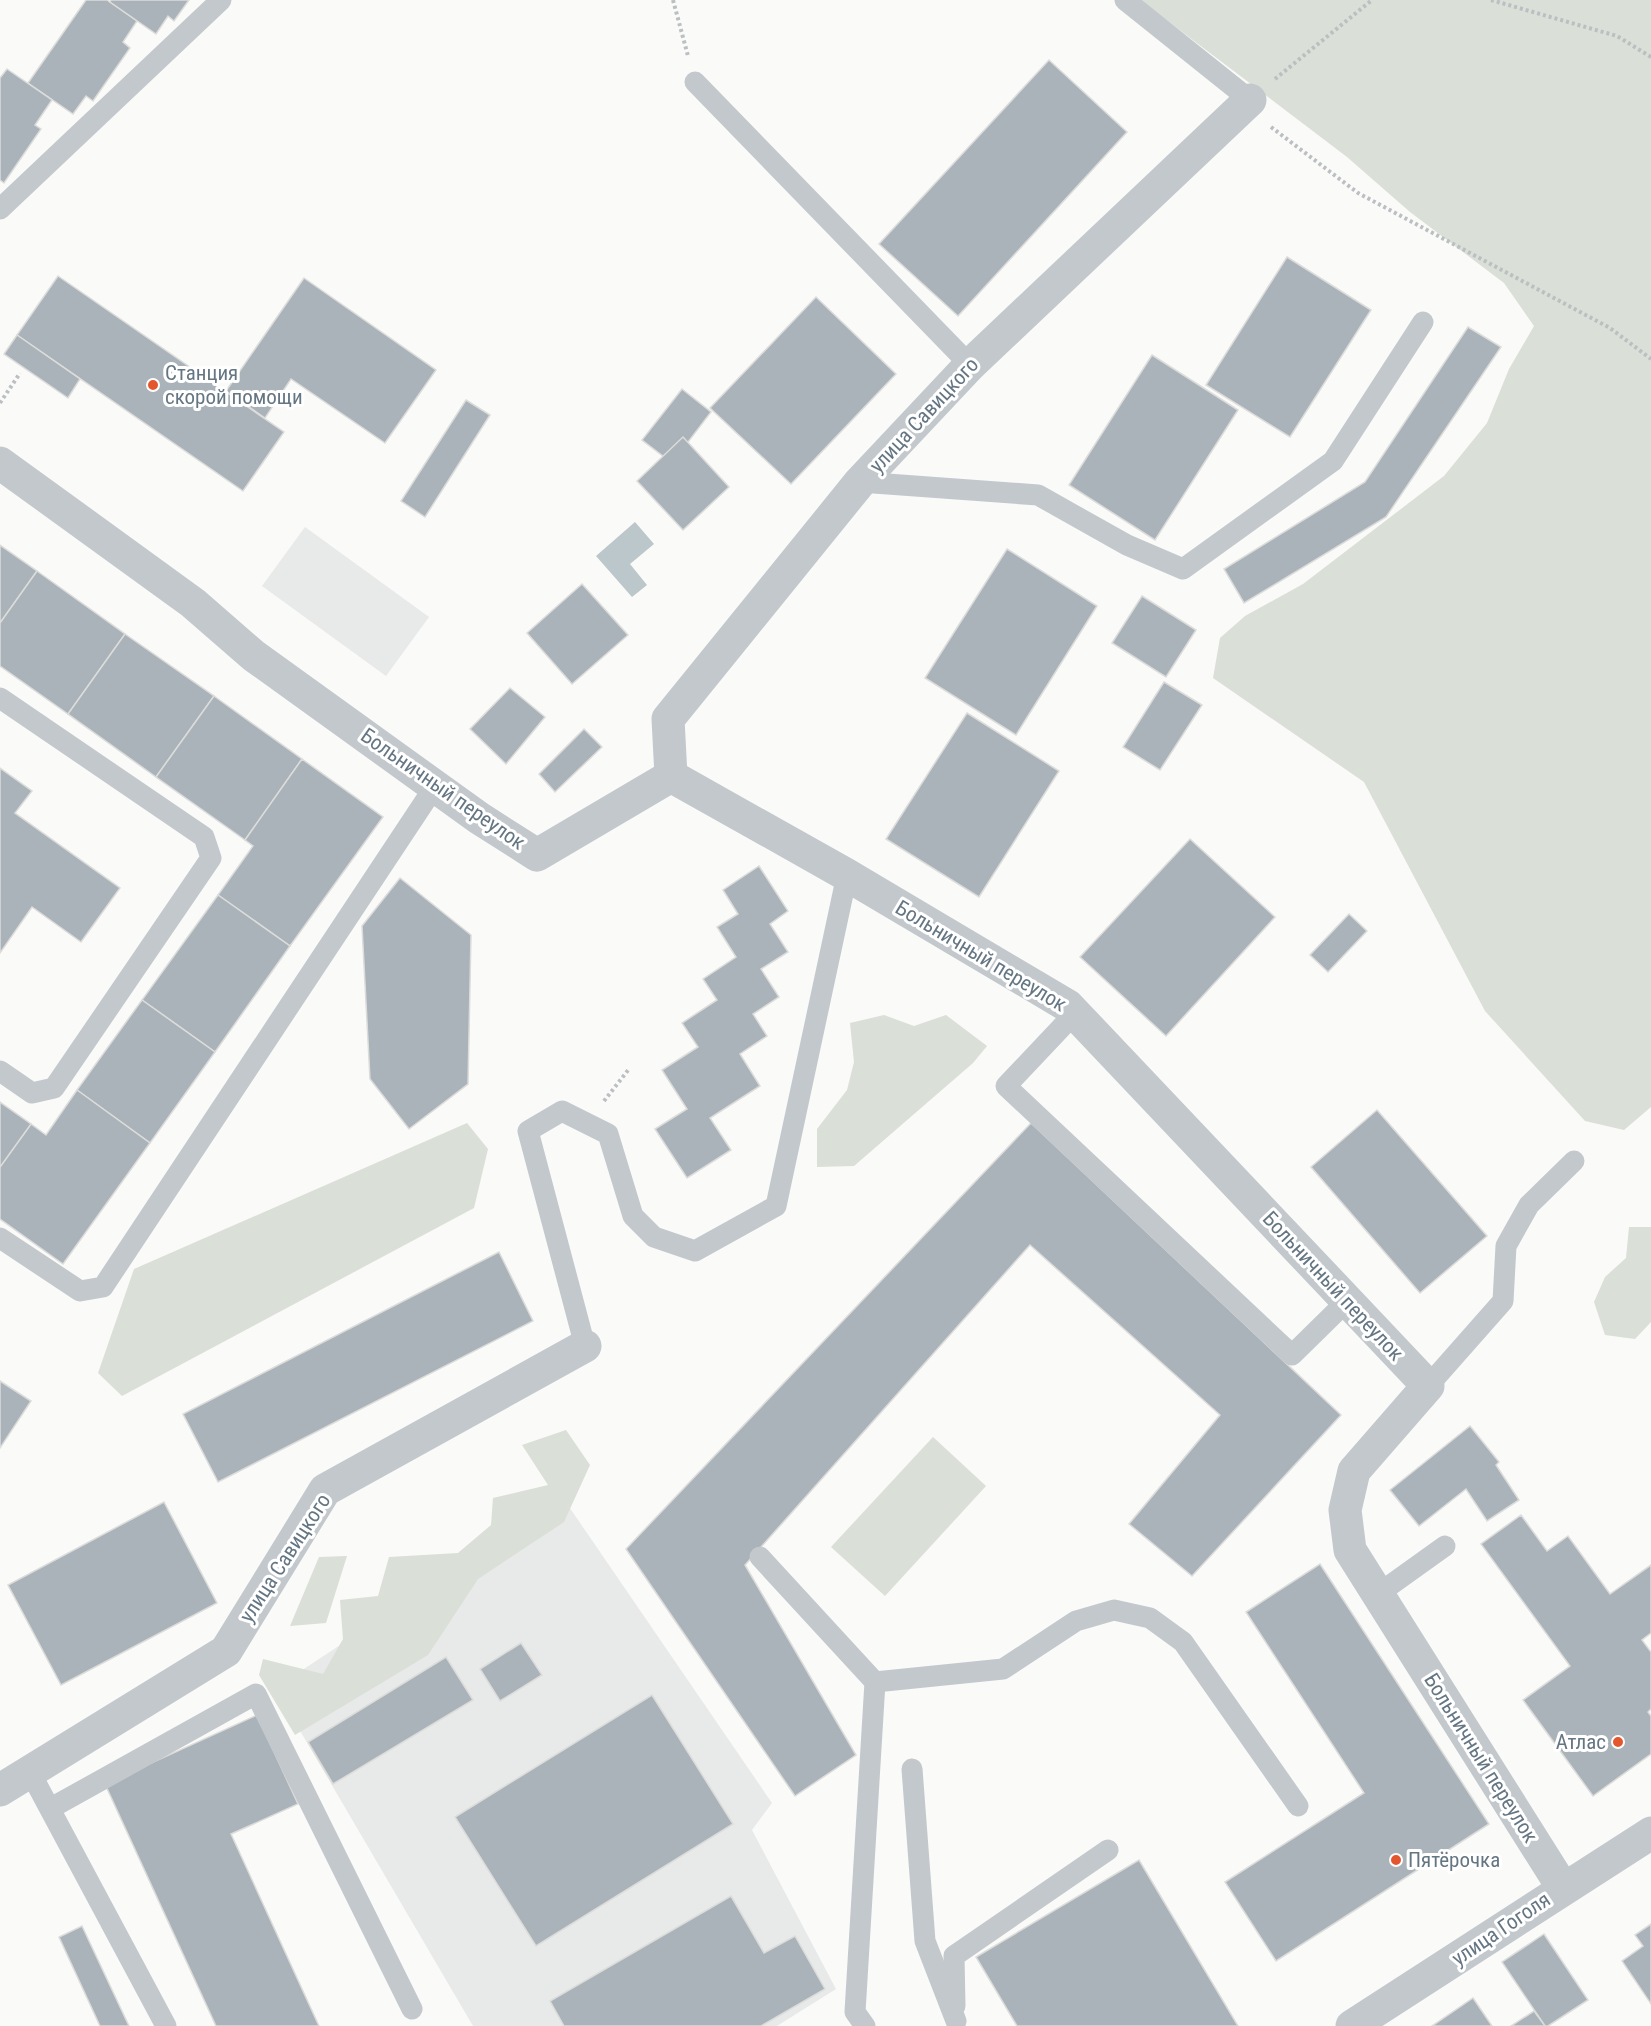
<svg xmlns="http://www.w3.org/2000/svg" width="1651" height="2026" font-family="'Roboto Condensed',sans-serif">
<rect width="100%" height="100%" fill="#fafaf8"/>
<g fill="#e8e9e9">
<path d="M 305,527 L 429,617 L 386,676 L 262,586 Z"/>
<path d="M 563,1498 L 772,1803 L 752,1830 L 836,1989 L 777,2026 L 473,2026 L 275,1688 Z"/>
</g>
<g fill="#dadfd7">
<path d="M 1140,0 L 1651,0 L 1651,1107 L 1624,1130 L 1585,1121 L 1485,1011 L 1364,782 L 1213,678 L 1220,638 L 1245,616 L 1303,584 L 1444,476 L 1487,423 L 1509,369 L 1534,326 L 1504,283 L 1410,212 L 1347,157 Z"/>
<path d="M 884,1015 L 914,1026 L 946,1015 L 987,1046 L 973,1063 L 854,1166 L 817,1167 L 817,1129 L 847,1090 L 854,1062 L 850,1023 Z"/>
<path d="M 467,1123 L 488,1149 L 474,1208 L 122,1396 L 98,1373 L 134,1269 Z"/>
<path d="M 1629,1227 L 1651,1227 L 1651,1322 L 1635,1339 L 1605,1335 L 1594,1302 L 1605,1277 L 1626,1258 Z"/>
<path d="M 566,1430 L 590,1465 L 564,1522 L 478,1579 L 428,1655 L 295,1735 L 259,1675 L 263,1659 L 323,1674 L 343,1639 L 340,1600 L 378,1596 L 389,1557 L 458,1553 L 491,1525 L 493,1498 L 548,1485 L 522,1445 Z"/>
<path d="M 933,1437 L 986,1486 L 885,1596 L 831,1547 Z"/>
<path d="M 347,1556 L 326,1623 L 290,1626 L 319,1557 Z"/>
</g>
<path fill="#bbc7cb" d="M 635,522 L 654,544 L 630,564 L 647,585 L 632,597 L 596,556 Z"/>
<g fill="#aab3b9" stroke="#dcdcda" stroke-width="1.5">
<path d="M 86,0 L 107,0 L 137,21 L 123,42 L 130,48 L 93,101 L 86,96 L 73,114 L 28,83 Z"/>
<path d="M 111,0 L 189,0 L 174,21 L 168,16 L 156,34 L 110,2 Z"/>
<path d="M 1049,60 L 1127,132 L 958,316 L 879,244 Z"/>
<path d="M 7,69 L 52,100 L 35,125 L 41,129 L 4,183 L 0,180 L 0,78 Z"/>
<path d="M 1287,257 L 1371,310 L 1290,437 L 1206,385 Z"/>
<path d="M 58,276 L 284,432 L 243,491 L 17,335 Z"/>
<path d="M 304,278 L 436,370 L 385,443 L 291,379 L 265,418 L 226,391 Z"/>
<path d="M 816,297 L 896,374 L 791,484 L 710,408 Z"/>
<path d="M 1468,327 L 1501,347 L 1386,517 L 1244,603 L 1224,569 L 1365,482 Z"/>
<path d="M 17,335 L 80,379 L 68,398 L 4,354 Z"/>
<path d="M 1152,355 L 1238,410 L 1155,540 L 1069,485 Z"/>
<path d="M 682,389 L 711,412 L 672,463 L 642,440 Z"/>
<path d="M 466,400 L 490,415 L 425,517 L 401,501 Z"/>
<path d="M 683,437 L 729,487 L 683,530 L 637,481 Z"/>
<path d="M 0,545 L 37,571 L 0,623 Z"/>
<path d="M 1007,549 L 1097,606 L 1016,735 L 925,678 Z"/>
<path d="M 37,571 L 125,634 L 68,714 L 0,666 L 0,623 Z"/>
<path d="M 582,584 L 628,635 L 572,684 L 527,633 Z"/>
<path d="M 1142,596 L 1196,630 L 1166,677 L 1112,643 Z"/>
<path d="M 125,634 L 214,696 L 156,777 L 68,714 Z"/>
<path d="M 1164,682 L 1202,705 L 1160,770 L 1123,747 Z"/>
<path d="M 510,688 L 545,717 L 506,764 L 470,729 Z"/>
<path d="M 214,696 L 302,759 L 245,840 L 156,777 Z"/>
<path d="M 967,713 L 1059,771 L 979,897 L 886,839 Z"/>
<path d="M 584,729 L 602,747 L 555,792 L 539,774 Z"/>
<path d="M 302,759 L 383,817 L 290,946 L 218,895 L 253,846 L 245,840 Z"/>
<path d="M 0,768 L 32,791 L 15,813 L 120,888 L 81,942 L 32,907 L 0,953 Z"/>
<path d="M 1190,839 L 1275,917 L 1166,1036 L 1080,957 Z"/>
<path d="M 759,866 L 788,911 L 770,924 L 788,952 L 761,969 L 779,997 L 753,1014 L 767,1036 L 740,1054 L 760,1086 L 710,1118 L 731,1150 L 687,1178 L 655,1129 L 687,1109 L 662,1070 L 698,1047 L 682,1023 L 717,1000 L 703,979 L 736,957 L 717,927 L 738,914 L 723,890 Z"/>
<path d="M 400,878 L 471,935 L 468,1084 L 409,1129 L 370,1079 L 362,926 Z"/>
<path d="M 218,895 L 290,946 L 215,1052 L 142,1000 Z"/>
<path d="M 1349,914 L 1367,931 L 1328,972 L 1310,955 Z"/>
<path d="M 142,1000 L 215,1052 L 150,1143 L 77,1090 Z"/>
<path d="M 77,1090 L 150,1143 L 63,1264 L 0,1219 L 0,1167 L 31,1124 L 46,1135 Z"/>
<path d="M 0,1102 L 31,1124 L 0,1167 Z"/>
<path d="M 1377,1110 L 1487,1236 L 1420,1293 L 1311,1167 Z"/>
<path d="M 1031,1123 L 1341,1415 L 1192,1576 L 1129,1524 L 1220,1415 L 1030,1245 L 745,1565 L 856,1755 L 795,1796 L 626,1549 Z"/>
<path d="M 499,1252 L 533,1321 L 218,1482 L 183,1414 Z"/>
<path d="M 0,1381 L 31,1401 L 0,1448 Z"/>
<path d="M 1470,1426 L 1499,1462 L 1496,1465 L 1519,1500 L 1487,1521 L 1466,1489 L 1419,1526 L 1390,1490 Z"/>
<path d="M 164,1502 L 217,1603 L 61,1685 L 8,1585 Z"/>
<path d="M 1521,1515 L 1547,1551 L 1568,1536 L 1610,1594 L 1651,1565 L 1651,1633 L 1642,1640 L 1651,1652 L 1651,1709 L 1648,1712 L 1651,1716 L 1651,1754 L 1593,1796 L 1523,1700 L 1570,1666 L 1481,1544 Z"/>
<path d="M 1320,1564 L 1489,1824 L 1276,1961 L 1225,1882 L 1364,1793 L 1246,1612 Z"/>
<path d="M 521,1643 L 542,1675 L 500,1701 L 480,1669 Z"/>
<path d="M 446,1657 L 473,1700 L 333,1784 L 308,1742 Z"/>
<path d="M 652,1695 L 733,1824 L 536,1946 L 455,1817 Z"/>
<path d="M 257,1715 L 298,1804 L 231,1834 L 319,2026 L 216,2026 L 105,1784 Z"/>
<path d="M 1139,1860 L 1238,2026 L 1017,2026 L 976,1957 Z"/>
<path d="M 731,1896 L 764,1953 L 795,1936 L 825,1989 L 761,2026 L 564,2026 L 550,2001 Z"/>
<path d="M 1651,1924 L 1651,2004 L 1622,1961 L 1643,1946 L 1635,1935 Z"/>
<path d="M 82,1926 L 129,2026 L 100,2026 L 59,1937 Z"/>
<path d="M 1544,1934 L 1588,2000 L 1548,2026 L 1545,2026 L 1502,1962 Z"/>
<path d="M 1473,1998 L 1492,2026 L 1432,2026 Z"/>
<path d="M 1534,2011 L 1545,2026 L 1511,2026 Z"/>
</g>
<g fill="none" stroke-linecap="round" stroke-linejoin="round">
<g stroke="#bbbfc2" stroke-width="4" stroke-dasharray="3 3" stroke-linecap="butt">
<path d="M 673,0 L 688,56"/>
<path d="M 1491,0 L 1617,36 L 1651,57"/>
<path d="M 1275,79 L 1372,0"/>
<path d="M 1271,127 L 1358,193 L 1610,328 L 1651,359"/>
<path d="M 0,403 L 20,373"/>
<path d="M 604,1101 L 629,1069"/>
</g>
<g stroke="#c3c8cc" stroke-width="21">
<path d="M 1125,0 L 1250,100"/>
<path d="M 695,82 L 970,365"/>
<path d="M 0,209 L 221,0"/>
<path d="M 860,482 L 1038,495 L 1127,545 L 1183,569 L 1333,461 L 1423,322"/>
<path d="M 0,698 L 204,837 L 211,858 L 54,1088 L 32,1093 L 0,1071"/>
<path d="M 1075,1013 L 1006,1086 L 1292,1355 L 1347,1301"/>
<path d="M 0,1238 L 80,1291 L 103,1287 L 435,786"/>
<path d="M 585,1346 L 528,1131 L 562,1111 L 608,1134 L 633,1216 L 654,1237 L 695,1251 L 776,1206 L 847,875"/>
<path d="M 1428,1386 L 1503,1301 L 1506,1246 L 1529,1205 L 1574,1161"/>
<path d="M 760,1557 L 875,1682 L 855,2012 L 865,2026"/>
<path d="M 1378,1594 L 1445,1546"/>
<path d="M 875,1682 L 1003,1669 L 1076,1621 L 1114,1610 L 1150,1618 L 1183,1642 L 1298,1806"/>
<path d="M 912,1769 L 925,1941 L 956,2021"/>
<path d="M 29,1770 L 166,2026"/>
<path d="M 51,1808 L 256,1694 L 412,2009"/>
<path d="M 955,2006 L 954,1956 L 1108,1850"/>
</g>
<g stroke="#c3c8cc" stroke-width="33">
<path d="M 0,463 L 193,603 L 254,656 L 479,818 L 537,855 L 671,776"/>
<path d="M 671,776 L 847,875 L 1068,1006 L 1428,1386 L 1354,1471 L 1345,1510 L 1350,1550 L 1563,1888"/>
<path d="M 671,776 L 668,719 L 860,482 L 970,365 L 1250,100"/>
<path d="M 0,1790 L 226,1651 L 325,1490 L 585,1346"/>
<path d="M 1352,2026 L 1651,1833"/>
</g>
</g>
<g fill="#e4572e" stroke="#fff" stroke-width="2">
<circle cx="153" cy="385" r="6"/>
<circle cx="1618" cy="1742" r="6"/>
<circle cx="1396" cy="1860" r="6"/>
</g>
<g text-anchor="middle" stroke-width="6" stroke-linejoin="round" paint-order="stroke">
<g font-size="21" fill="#657683" stroke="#fff" text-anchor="start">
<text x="165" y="380">Станция<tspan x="165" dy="24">скорой помощи</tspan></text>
<text x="1606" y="1749" text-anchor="end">Атлас</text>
<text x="1408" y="1867">Пятёрочка</text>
</g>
<g font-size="21" fill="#657683" stroke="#fff">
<text transform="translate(924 415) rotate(-47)" y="7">улица Савицкого</text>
<text transform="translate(443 789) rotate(35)" y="7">Больничный переулок</text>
<text transform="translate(981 956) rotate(31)" y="7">Больничный переулок</text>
<text transform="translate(1333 1286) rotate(47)" y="7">Больничный переулок</text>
<text transform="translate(285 1558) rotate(-57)" y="7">улица Савицкого</text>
<text transform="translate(1481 1758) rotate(58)" y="7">Больничный переулок</text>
<text transform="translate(1501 1929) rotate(-34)" y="7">улица Гоголя</text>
</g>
</g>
</svg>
